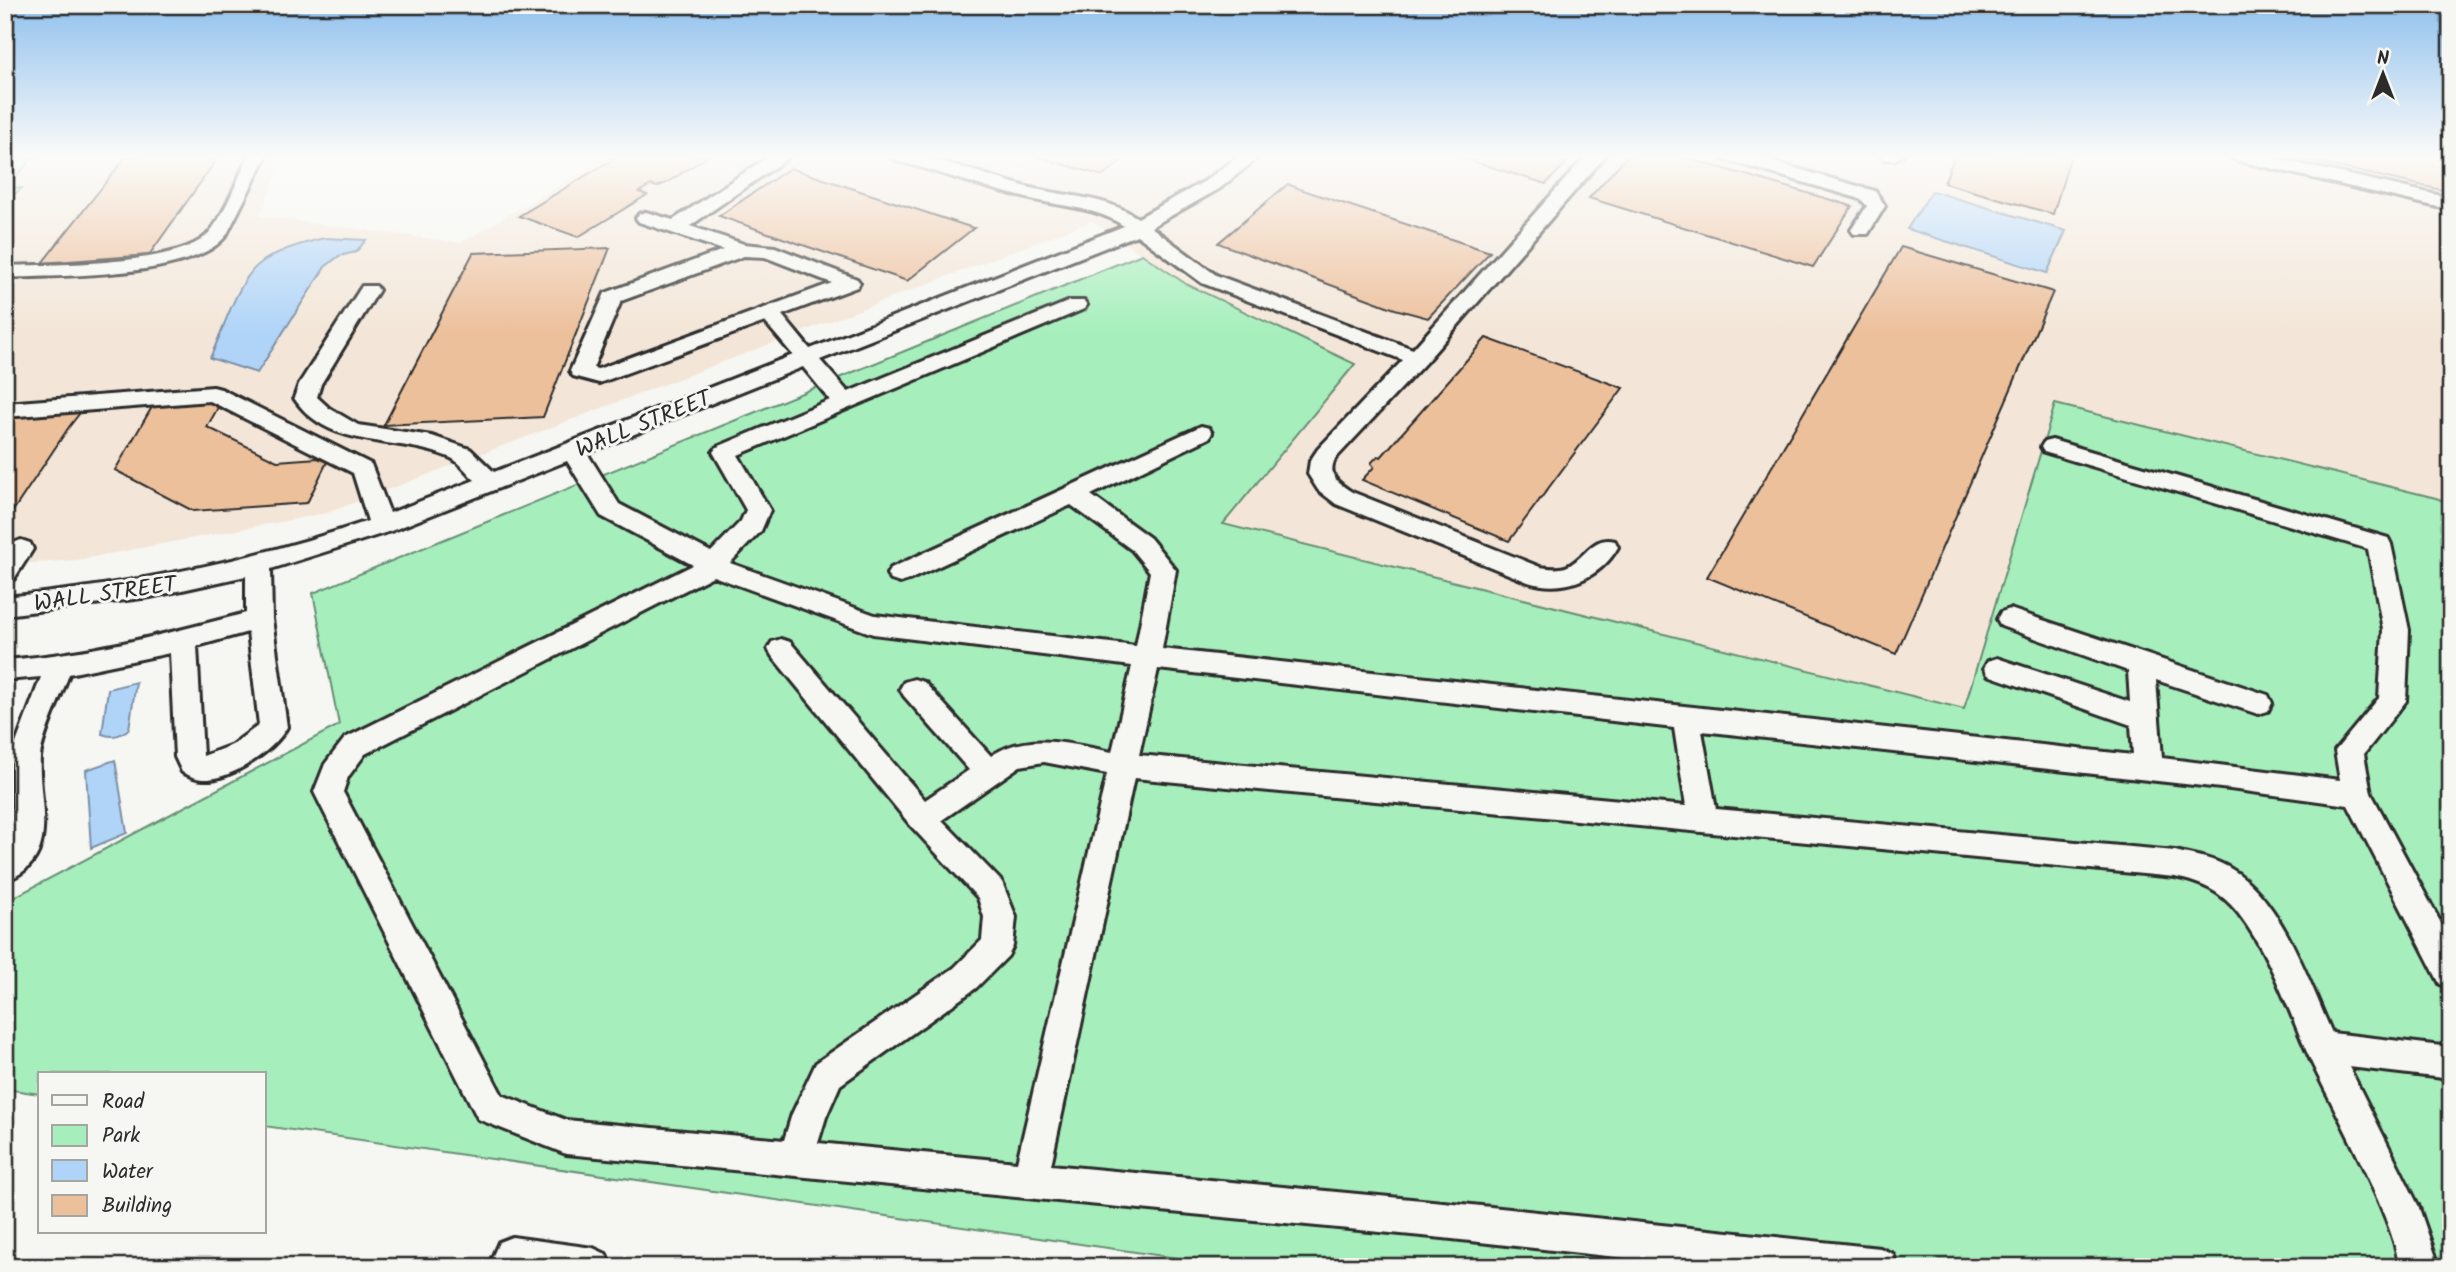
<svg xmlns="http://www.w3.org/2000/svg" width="2456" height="1272" font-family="Kalam,sans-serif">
<rect width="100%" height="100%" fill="#f6f6f2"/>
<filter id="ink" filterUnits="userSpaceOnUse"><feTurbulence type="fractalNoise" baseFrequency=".0143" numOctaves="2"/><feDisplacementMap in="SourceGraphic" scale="14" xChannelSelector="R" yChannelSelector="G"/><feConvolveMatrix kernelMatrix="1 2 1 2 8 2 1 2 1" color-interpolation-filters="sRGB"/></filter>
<g filter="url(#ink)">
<path fill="#f3e6d8" d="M 5,155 L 285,155 L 259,216 L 461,243 L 611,155 L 2451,155 L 2451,504 L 2436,498 L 2055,404 L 1965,709 L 1213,625 L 1222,524 L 1355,364 L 1186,284 L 1092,221 L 327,513 L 77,560 L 5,565 Z"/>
<g fill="#a6efbc" stroke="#688d74" stroke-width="2">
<path d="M 5,155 L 50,155 L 33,158 L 6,187 L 22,188 L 16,193 L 5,194 Z"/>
<path d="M 1142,254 L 1186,284 L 1355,364 L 1223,524 L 1964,709 L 2055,404 L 2436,498 L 2451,504 L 2451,1267 L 1239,1267 L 264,1126 L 264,1074 L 40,1074 L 40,1094 L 5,1089 L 5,902 L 339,725 L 313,593 Z"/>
</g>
<g fill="#b0d4f8" stroke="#7b90a6" stroke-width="2">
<path d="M 1932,191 L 2066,231 L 2047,273 L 1907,229 Z"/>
<path d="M 324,238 L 366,240 L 356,252 L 339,256 L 325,267 L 257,373 L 210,358 C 222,333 237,282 258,265 C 276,250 302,244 324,238 Z"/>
<path d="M 136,682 L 129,729 C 119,736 113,738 102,734 L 108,689 Z"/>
<path d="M 115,760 L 127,833 L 91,848 L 86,770 Z"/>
</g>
<g fill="#edc09c" stroke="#2b2b2b" stroke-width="2">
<path d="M 152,155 L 220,155 L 149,255 L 42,263 L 126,157 Z"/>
<path d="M 620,155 L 710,155 L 666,183 L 657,187 L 651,185 L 639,192 L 647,195 L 578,237 L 519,216 Z"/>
<path d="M 1032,155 L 1129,155 L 1103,176 Z"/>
<path d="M 1452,155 L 1574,155 L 1546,184 Z"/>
<path d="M 1628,155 L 1677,155 L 1852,206 L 1813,267 L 1589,198 Z"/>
<path d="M 1955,155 L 2071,155 L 2053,214 L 1944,183 Z"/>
<path d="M 2283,155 L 2451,155 L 2451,192 Z"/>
<path d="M 790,168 L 973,228 L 974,228 L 907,281 L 719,216 Z"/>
<path d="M 1288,184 L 1300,189 L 1490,252 L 1428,318 L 1395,309 L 1218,243 Z"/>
<path d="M 1901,247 L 2053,292 L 1896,654 L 1707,577 Z"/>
<path d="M 610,248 L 543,417 L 384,425 L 473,253 Z"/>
<path d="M 1486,338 L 1623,388 L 1509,541 L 1362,480 L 1374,467 L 1371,463 L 1378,456 L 1381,457 Z"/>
<path d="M 209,398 L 220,404 L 207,427 L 277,461 L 318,458 L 327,462 L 307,503 L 193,511 L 115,470 L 155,402 Z"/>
<path d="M 83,409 L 69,427 L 5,523 L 5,415 Z"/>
</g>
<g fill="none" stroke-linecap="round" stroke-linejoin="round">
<defs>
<g id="minor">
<path d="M 249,155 L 267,155 L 227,234 C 196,279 59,275 5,278 L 5,266 C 50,264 174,266 206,236 C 224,218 238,178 249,155 Z"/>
<path d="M 771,155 L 792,155 L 690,226 L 744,244 L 775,247 L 857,279 L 860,283 L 857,287 L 782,315 L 810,349 L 1124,226 C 1095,206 1061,207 1027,198 C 982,187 937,172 893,159 L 890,155 C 939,155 984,176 1031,188 C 1068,197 1105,196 1138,218 L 1205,181 L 1240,155 L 1261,155 L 1219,189 L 1151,227 L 1216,275 L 1413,349 L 1587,155 L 1606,155 L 1425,363 L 1335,459 C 1327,476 1338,483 1352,492 L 1540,567 C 1549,568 1559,570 1568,566 C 1586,557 1593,535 1615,541 L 1618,547 C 1600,579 1563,593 1528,582 L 1336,504 L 1318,490 L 1308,474 L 1310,461 L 1318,449 L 1403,360 L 1202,283 L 1137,235 L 820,360 L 848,392 L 1070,301 L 1084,301 L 1087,305 L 1084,309 L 738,455 L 770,510 L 761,531 L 730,563 L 875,615 L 1136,646 L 1150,572 L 1132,550 L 1071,505 L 909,580 L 900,583 L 891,580 L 887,574 L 891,568 L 1201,426 L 1209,428 L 1212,433 L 1209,438 L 1091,495 L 1150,538 L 1176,570 L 1162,649 L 2133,755 L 2131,725 L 1988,675 L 1984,668 L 1988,661 L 1997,658 L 2130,702 L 2128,671 L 2001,626 L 1997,619 L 2001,612 L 2010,609 L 2268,695 L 2272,703 L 2268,711 L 2258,714 L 2156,680 L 2162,758 L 2340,780 L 2335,751 L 2379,698 L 2383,630 L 2368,549 L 2044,452 L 2041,447 L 2044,442 L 2052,440 L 2388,538 L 2391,544 L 2409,630 L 2406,701 L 2364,754 L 2371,793 L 2451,942 L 2451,988 L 2440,984 L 2348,805 L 2230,789 L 1702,731 L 1716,809 L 2175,851 C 2191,855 2207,857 2222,864 C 2279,890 2308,980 2332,1033 L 2451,1047 L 2451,1079 L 2349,1067 L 2418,1205 L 2437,1260 L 2436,1267 L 2398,1267 C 2403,1236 2328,1098 2311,1061 C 2288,1011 2272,957 2238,913 C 2220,890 2202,883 2175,877 L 1134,778 L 1051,1165 L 1443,1202 L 1880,1248 L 1893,1254 L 1898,1267 L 1707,1267 L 1443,1238 L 566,1154 L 478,1119 L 314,792 L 325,764 L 345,738 L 693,565 L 601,516 L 567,461 L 391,531 L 271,569 L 272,619 L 287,727 C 275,750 230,781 203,779 C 196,779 188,775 182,772 L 175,757 L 170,653 L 69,674 C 62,695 42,736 40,757 C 37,804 63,860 5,881 L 5,851 L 13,844 L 12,754 L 41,677 L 5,680 L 5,660 C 88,654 167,634 246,613 L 246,576 L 150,597 L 5,615 L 5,597 C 130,585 250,561 368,521 L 353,473 L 210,401 L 5,417 L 5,403 L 213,387 L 221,389 L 371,464 L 390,513 L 475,480 C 467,473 460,462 451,458 C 399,435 330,452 294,398 L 299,384 L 362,286 L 376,286 L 379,290 L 321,384 L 317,397 L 329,408 L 358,425 L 432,436 L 470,449 L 494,472 L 793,355 L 765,322 L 599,383 L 573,376 L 570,371 L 605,293 L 723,250 L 639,222 L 636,218 L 639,214 L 646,212 L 673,220 ZM 744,256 L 765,257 L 832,283 L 598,369 L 593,368 L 621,301 ZM 803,367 L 830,400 L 717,447 L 713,452 L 746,510 L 741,521 L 711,552 L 619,504 L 587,453 ZM 713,576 L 873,634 L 1132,666 L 1112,752 C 1071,744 1028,731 991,756 L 924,682 L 914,679 L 904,682 L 900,689 L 904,696 L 969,770 L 925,800 L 790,642 L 781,639 L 772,642 L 768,649 L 772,656 L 912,827 L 978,898 L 984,917 L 982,940 L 954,968 L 816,1063 L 792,1114 L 784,1140 L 566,1120 L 502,1095 L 343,792 L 348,777 L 365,754 ZM 248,632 L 259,725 L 232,745 L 203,756 L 197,646 ZM 1158,669 L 1674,728 L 1686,806 L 1139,755 ZM 1044,762 L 1107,774 L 1017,1162 L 818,1143 L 826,1117 L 840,1085 L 976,988 L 1008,956 L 1013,946 L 1016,917 L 1002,882 L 942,820 L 1020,766 Z"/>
<path d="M 1720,155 L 1749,155 L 1875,191 L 1885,206 L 1868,234 L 1854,234 L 1851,230 L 1867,206 L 1861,199 L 1723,159 Z"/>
<path d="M 1880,155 L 1903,155 L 1894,160 L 1883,159 Z"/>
<path d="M 2226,155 L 2260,155 L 2451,198 L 2451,210 L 2235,160 Z"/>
<path d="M 21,540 L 30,543 L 33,549 L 14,579 L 5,582 C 5,565 1,546 21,540 Z"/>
<path d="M 512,1237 L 593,1248 L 606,1254 L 611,1267 L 488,1267 L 499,1242 Z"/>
</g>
</defs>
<use href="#minor" stroke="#2b2b2b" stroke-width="6"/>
<use href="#minor" fill="#f6f6f2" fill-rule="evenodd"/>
</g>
</g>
<linearGradient id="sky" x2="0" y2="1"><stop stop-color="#91c1ee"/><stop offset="0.47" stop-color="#fbfbf9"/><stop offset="1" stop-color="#fbfbf9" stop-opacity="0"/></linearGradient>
<rect width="2456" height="333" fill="url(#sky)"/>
<g text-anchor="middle" stroke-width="6" stroke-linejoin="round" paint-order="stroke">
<g font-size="23" fill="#2b2b2b" stroke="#f6f6f2">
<text transform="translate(643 423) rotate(-22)" y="8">WALL STREET</text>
<text transform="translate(105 593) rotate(-8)" y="8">WALL STREET</text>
</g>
</g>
<rect width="2456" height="1272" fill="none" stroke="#f6f6f2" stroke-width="28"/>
<rect x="14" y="14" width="2428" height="1244" fill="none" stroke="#2b2b2b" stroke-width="2.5" filter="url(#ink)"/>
<rect x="38" y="1072" width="228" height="161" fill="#f6f6f2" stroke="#a5a5a2" stroke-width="2"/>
<rect x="52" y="1095" width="35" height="10" fill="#f6f6f2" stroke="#a5a5a2" stroke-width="2"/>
<text x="102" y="1108" font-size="21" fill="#2b2b2b">Road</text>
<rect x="52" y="1125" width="35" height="21" fill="#a6efbc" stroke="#a5a5a2" stroke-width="2"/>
<text x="102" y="1142" font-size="21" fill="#2b2b2b">Park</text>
<rect x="52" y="1160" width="35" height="21" fill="#b0d4f8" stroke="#a5a5a2" stroke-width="2"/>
<text x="102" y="1178" font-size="21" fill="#2b2b2b">Water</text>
<rect x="52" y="1195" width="35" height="21" fill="#edc09c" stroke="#a5a5a2" stroke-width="2"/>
<text x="102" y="1212" font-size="21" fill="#2b2b2b">Building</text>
<g transform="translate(2383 74)" stroke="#f6f6f2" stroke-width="5" paint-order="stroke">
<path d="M0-5L12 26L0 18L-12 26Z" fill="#2b2b2b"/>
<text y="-10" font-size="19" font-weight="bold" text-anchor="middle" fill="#2b2b2b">N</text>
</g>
</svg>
